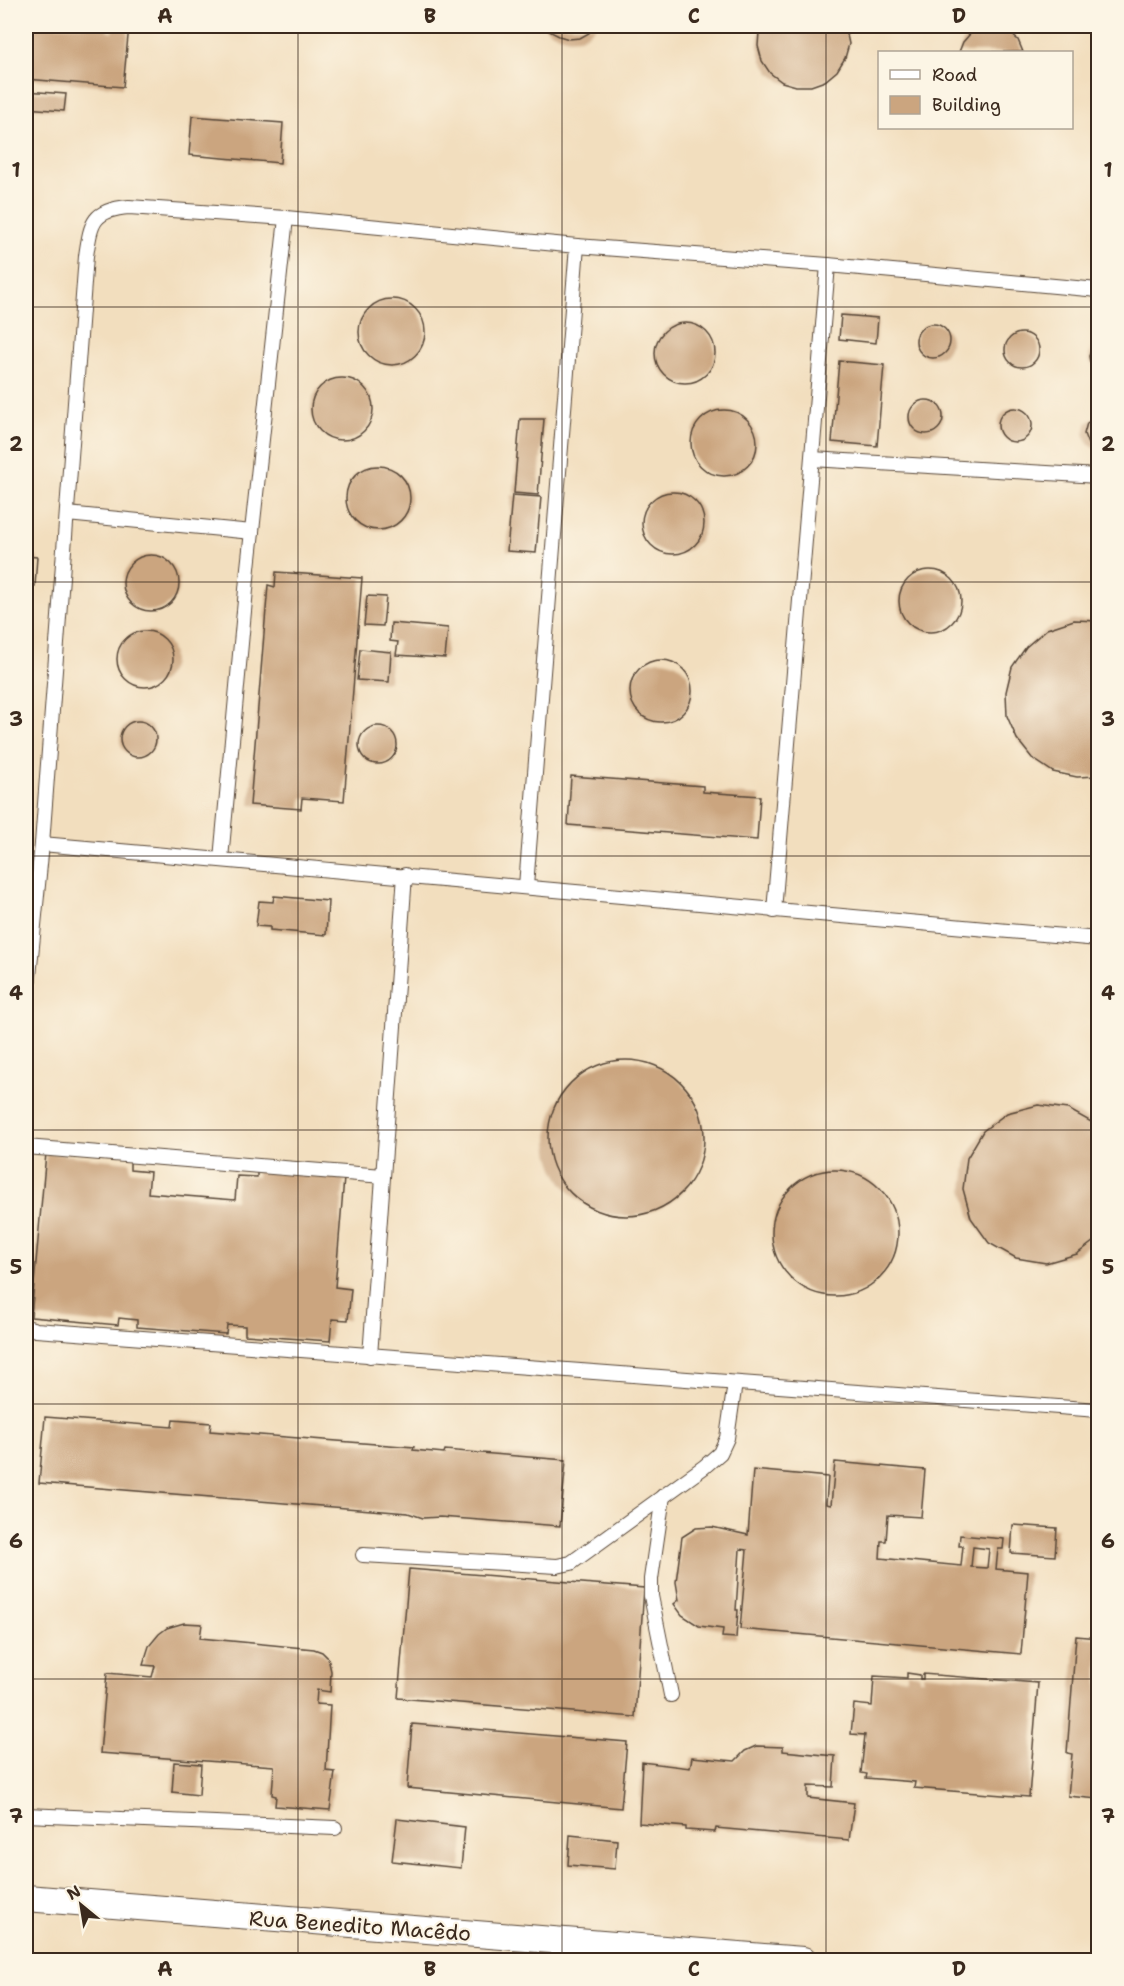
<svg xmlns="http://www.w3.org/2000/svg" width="1124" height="1986" font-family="'Shantell Sans',sans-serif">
<rect width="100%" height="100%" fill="#fcf5e5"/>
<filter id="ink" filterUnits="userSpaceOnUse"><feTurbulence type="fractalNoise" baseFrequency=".0167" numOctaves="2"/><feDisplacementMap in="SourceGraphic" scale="12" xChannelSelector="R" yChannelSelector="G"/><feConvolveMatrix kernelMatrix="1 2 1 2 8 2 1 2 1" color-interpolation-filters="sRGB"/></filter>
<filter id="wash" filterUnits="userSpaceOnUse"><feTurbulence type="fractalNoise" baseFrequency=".008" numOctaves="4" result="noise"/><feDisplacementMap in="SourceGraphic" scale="24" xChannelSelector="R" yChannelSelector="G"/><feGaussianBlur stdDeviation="1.35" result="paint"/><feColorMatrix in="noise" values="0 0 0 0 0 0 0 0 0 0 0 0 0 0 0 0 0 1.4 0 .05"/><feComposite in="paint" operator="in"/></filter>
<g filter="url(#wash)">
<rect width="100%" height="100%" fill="#f2debe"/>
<g id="blocks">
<g fill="#cba57f" fill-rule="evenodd">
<path d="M 26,26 L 108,26 L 107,31 L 113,33 L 113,26 L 129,26 L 123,87 L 26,79 Z"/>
<path d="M 544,26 L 596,26 L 589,33 L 580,38 L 569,39 L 559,36 L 549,31 Z"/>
<path d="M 761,26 L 845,26 L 849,44 L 845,58 L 837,71 L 825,81 L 811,86 L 796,86 L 782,82 L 770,73 L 762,61 L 758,46 L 759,32 Z"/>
<path d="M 991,26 L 1001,28 L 1010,33 L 1018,40 L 1023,52 L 959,52 L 963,42 L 970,34 L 980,28 Z"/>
<path d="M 26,91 L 66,94 L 64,111 L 26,108 Z"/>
<path d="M 192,116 L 283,123 L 280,163 L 189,155 Z"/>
<circle cx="392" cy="332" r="33"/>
<path d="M 841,315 L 878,318 L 876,343 L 839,339 Z"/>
<circle cx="685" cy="353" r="30"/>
<circle cx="933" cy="341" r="17"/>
<circle cx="1022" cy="350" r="17"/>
<path d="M 1098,341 L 1098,371 L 1090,362 L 1089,356 L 1093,346 Z"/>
<path d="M 839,361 L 884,365 L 877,446 L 832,442 Z"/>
<circle cx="342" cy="409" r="31"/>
<circle cx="926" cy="417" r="17"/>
<circle cx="1015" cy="425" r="17"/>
<circle cx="724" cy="443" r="33"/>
<path d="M 1098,416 L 1098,450 L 1088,444 L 1084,434 L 1087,423 Z"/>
<path d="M 520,419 L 544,419 L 538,495 L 514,493 Z"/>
<circle cx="378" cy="498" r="32"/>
<circle cx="673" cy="523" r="31"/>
<path d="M 512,495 L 541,497 L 536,553 L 507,551 Z"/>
<circle cx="151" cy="583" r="28"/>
<path d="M 26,556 L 37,557 L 35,586 L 26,585 Z"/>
<circle cx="930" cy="601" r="31"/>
<path d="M 276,572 L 362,578 L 344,801 L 302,798 L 301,809 L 250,805 L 268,585 L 275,587 Z"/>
<path d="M 367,596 L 386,597 L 383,626 L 364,625 Z"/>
<path d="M 1074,620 L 1098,621 L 1098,776 L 1077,777 L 1053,772 L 1032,758 L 1017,739 L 1007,716 L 1006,692 L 1012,667 L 1026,647 L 1047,629 Z"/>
<path d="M 391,623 L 448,628 L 445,658 L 396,655 L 398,642 L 390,641 Z"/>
<circle cx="145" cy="659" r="28"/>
<path d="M 360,649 L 391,652 L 389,682 L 357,680 Z"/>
<circle cx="661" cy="691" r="31"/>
<circle cx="138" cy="739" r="18"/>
<circle cx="378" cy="745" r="19"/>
<path d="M 571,776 L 703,786 L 703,792 L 760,796 L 757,840 L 568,825 Z"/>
<path d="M 274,896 L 328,901 L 326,935 L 270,930 L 270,927 L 256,926 L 259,901 L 273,902 Z"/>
<circle cx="626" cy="1138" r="78"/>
<path d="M 1038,1105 L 1068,1109 L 1095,1124 L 1098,1129 L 1098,1238 L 1077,1254 L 1046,1263 L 1016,1258 L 989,1243 L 971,1218 L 963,1189 L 967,1158 L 983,1131 L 1007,1113 Z"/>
<path d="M 46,1153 L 130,1162 L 130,1170 L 150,1172 L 148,1193 L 235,1200 L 237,1176 L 257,1177 L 257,1171 L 344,1178 L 335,1287 L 351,1289 L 348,1320 L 332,1319 L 330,1341 L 245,1335 L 245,1326 L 227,1325 L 226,1334 L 137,1327 L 137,1320 L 119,1318 L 118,1325 L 31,1317 Z"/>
<circle cx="835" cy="1233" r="63"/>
<path d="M 45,1417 L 172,1427 L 173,1420 L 211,1423 L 210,1431 L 414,1447 L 413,1450 L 444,1453 L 445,1450 L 566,1460 L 560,1526 L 440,1517 L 423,1518 L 408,1513 L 39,1483 Z"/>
<path d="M 835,1462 L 925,1470 L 921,1517 L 888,1515 L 886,1541 L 881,1541 L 880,1558 L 961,1566 L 963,1546 L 959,1546 L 960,1535 L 1004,1539 L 1003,1549 L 998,1549 L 996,1569 L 1028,1572 L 1021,1654 L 740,1629 L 747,1550 L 740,1549 L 736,1610 L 738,1610 L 736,1638 L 722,1637 L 723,1629 L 699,1626 L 682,1615 L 674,1604 L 679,1600 L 676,1582 L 682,1537 L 696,1528 L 712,1527 L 748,1535 L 753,1470 L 828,1477 L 826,1504 L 831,1505 ZM 973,1547 L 989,1549 L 987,1568 L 971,1567 Z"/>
<path d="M 1013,1525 L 1057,1528 L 1055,1556 L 1011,1553 Z"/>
<path d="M 409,1569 L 644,1588 L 635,1717 L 398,1698 Z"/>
<path d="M 1097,1602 L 1098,1602 L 1098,1619 L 1096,1619 Z"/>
<path d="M 184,1623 L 202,1624 L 200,1638 L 314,1649 L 322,1652 L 328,1658 L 331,1671 L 330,1692 L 317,1690 L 316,1704 L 330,1705 L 326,1771 L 335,1772 L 330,1810 L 275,1806 L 276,1796 L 272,1795 L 274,1766 L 100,1753 L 107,1673 L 152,1677 L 155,1666 L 143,1665 L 149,1646 L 159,1634 L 167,1628 Z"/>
<path d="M 1076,1636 L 1098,1638 L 1098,1799 L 1068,1796 L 1072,1754 L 1067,1753 Z"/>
<path d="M 907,1673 L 920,1675 L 920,1679 L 923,1679 L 923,1674 L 1038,1683 L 1029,1797 L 914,1788 L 915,1782 L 866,1778 L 867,1774 L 861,1773 L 865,1735 L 851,1734 L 854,1704 L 872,1706 L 874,1676 L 907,1678 Z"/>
<path d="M 412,1724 L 627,1742 L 621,1808 L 407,1788 Z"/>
<path d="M 756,1746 L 783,1747 L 783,1751 L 835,1756 L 833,1787 L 808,1786 L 808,1798 L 854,1803 L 849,1840 L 716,1828 L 715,1832 L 686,1830 L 686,1827 L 639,1823 L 642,1762 L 690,1768 L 692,1757 L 735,1761 L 745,1751 Z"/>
<path d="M 174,1762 L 201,1764 L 199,1795 L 172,1792 Z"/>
<path d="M 397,1819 L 465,1827 L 461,1868 L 392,1861 Z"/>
<path d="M 570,1835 L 617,1840 L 615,1869 L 568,1865 Z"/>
</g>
</g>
</g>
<g filter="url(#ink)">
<use href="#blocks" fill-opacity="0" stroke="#564536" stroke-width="1.5"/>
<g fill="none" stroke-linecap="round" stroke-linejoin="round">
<defs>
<g id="service">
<path d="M 812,459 L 1098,476"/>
<path d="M 67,514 L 252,532"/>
<path d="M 42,844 L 1098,939"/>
<path d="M 221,859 L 248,568 L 286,218"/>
<path d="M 526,886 L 577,246"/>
<path d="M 774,911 L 828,265"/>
<path d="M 26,1007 L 42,844 L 86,256 C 91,223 92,210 129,207 L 286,218 L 577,246 L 828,265 L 1098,290"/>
<path d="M 26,1147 L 383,1176"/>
<path d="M 26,1327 L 36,1330 L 1098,1410"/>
<path d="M 370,1356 L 405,875"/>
<path d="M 663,1496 L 651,1579 L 651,1596 L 671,1695"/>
<path d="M 363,1555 L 557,1566 L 571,1563 L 704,1467 L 720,1453 L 727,1438 L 735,1383"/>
<path d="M 26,1815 L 335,1828"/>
</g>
<path id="minor" d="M 26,1898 L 803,1960"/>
</defs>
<use href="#service" stroke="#564536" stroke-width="16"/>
<use href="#minor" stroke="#564536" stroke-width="28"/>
<use href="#service" stroke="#fff" stroke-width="14"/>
<use href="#minor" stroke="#fff" stroke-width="26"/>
</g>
</g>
<path fill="none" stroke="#3b2a1e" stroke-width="1.5" stroke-opacity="0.55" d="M 298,26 L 298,1960M 562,26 L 562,1960M 826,26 L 826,1960M 26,307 L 1098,307M 26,582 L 1098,582M 26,856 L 1098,856M 26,1130 L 1098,1130M 26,1404 L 1098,1404M 26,1679 L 1098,1679"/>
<g text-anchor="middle" stroke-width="4.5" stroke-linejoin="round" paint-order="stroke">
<g font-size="21" fill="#3b2a1e" stroke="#fcf5e5">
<text transform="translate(360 1926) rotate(4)" y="7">Rua Benedito Macêdo</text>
</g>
</g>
<rect width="1124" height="1986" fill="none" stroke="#fcf5e5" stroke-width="66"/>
<rect x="878" y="51" width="195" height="78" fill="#fcf5e5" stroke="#afa495" stroke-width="1.5"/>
<rect x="890" y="70" width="30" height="9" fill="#ffffff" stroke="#afa495" stroke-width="1.5"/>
<text x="932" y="81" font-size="18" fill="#3b2a1e">Road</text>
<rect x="890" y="96" width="30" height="18" fill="#cba57f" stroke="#afa495" stroke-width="1.5"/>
<text x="932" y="111" font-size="18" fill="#3b2a1e">Building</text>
<g transform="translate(81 1905) rotate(330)" stroke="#fcf5e5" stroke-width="4.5" paint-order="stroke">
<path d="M0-4.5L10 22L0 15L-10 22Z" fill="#3b2a1e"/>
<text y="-9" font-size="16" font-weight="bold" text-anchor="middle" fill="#3b2a1e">N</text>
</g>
<rect x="33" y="33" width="1058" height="1920" fill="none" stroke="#3b2a1e" stroke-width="2"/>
<g font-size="20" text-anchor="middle" font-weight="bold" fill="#3b2a1e">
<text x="165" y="23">A</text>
<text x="430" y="23">B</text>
<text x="694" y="23">C</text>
<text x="959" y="23">D</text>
<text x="16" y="177">1</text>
<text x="1108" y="177">1</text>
<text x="16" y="451">2</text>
<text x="1108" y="451">2</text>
<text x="16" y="726">3</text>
<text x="1108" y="726">3</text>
<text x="16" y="1000">4</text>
<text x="1108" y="1000">4</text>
<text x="16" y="1274">5</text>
<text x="1108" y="1274">5</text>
<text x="16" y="1548">6</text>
<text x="1108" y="1548">6</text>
<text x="16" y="1823">7</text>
<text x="1108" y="1823">7</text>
<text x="165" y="1976">A</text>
<text x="430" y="1976">B</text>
<text x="694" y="1976">C</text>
<text x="959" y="1976">D</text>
</g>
</svg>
